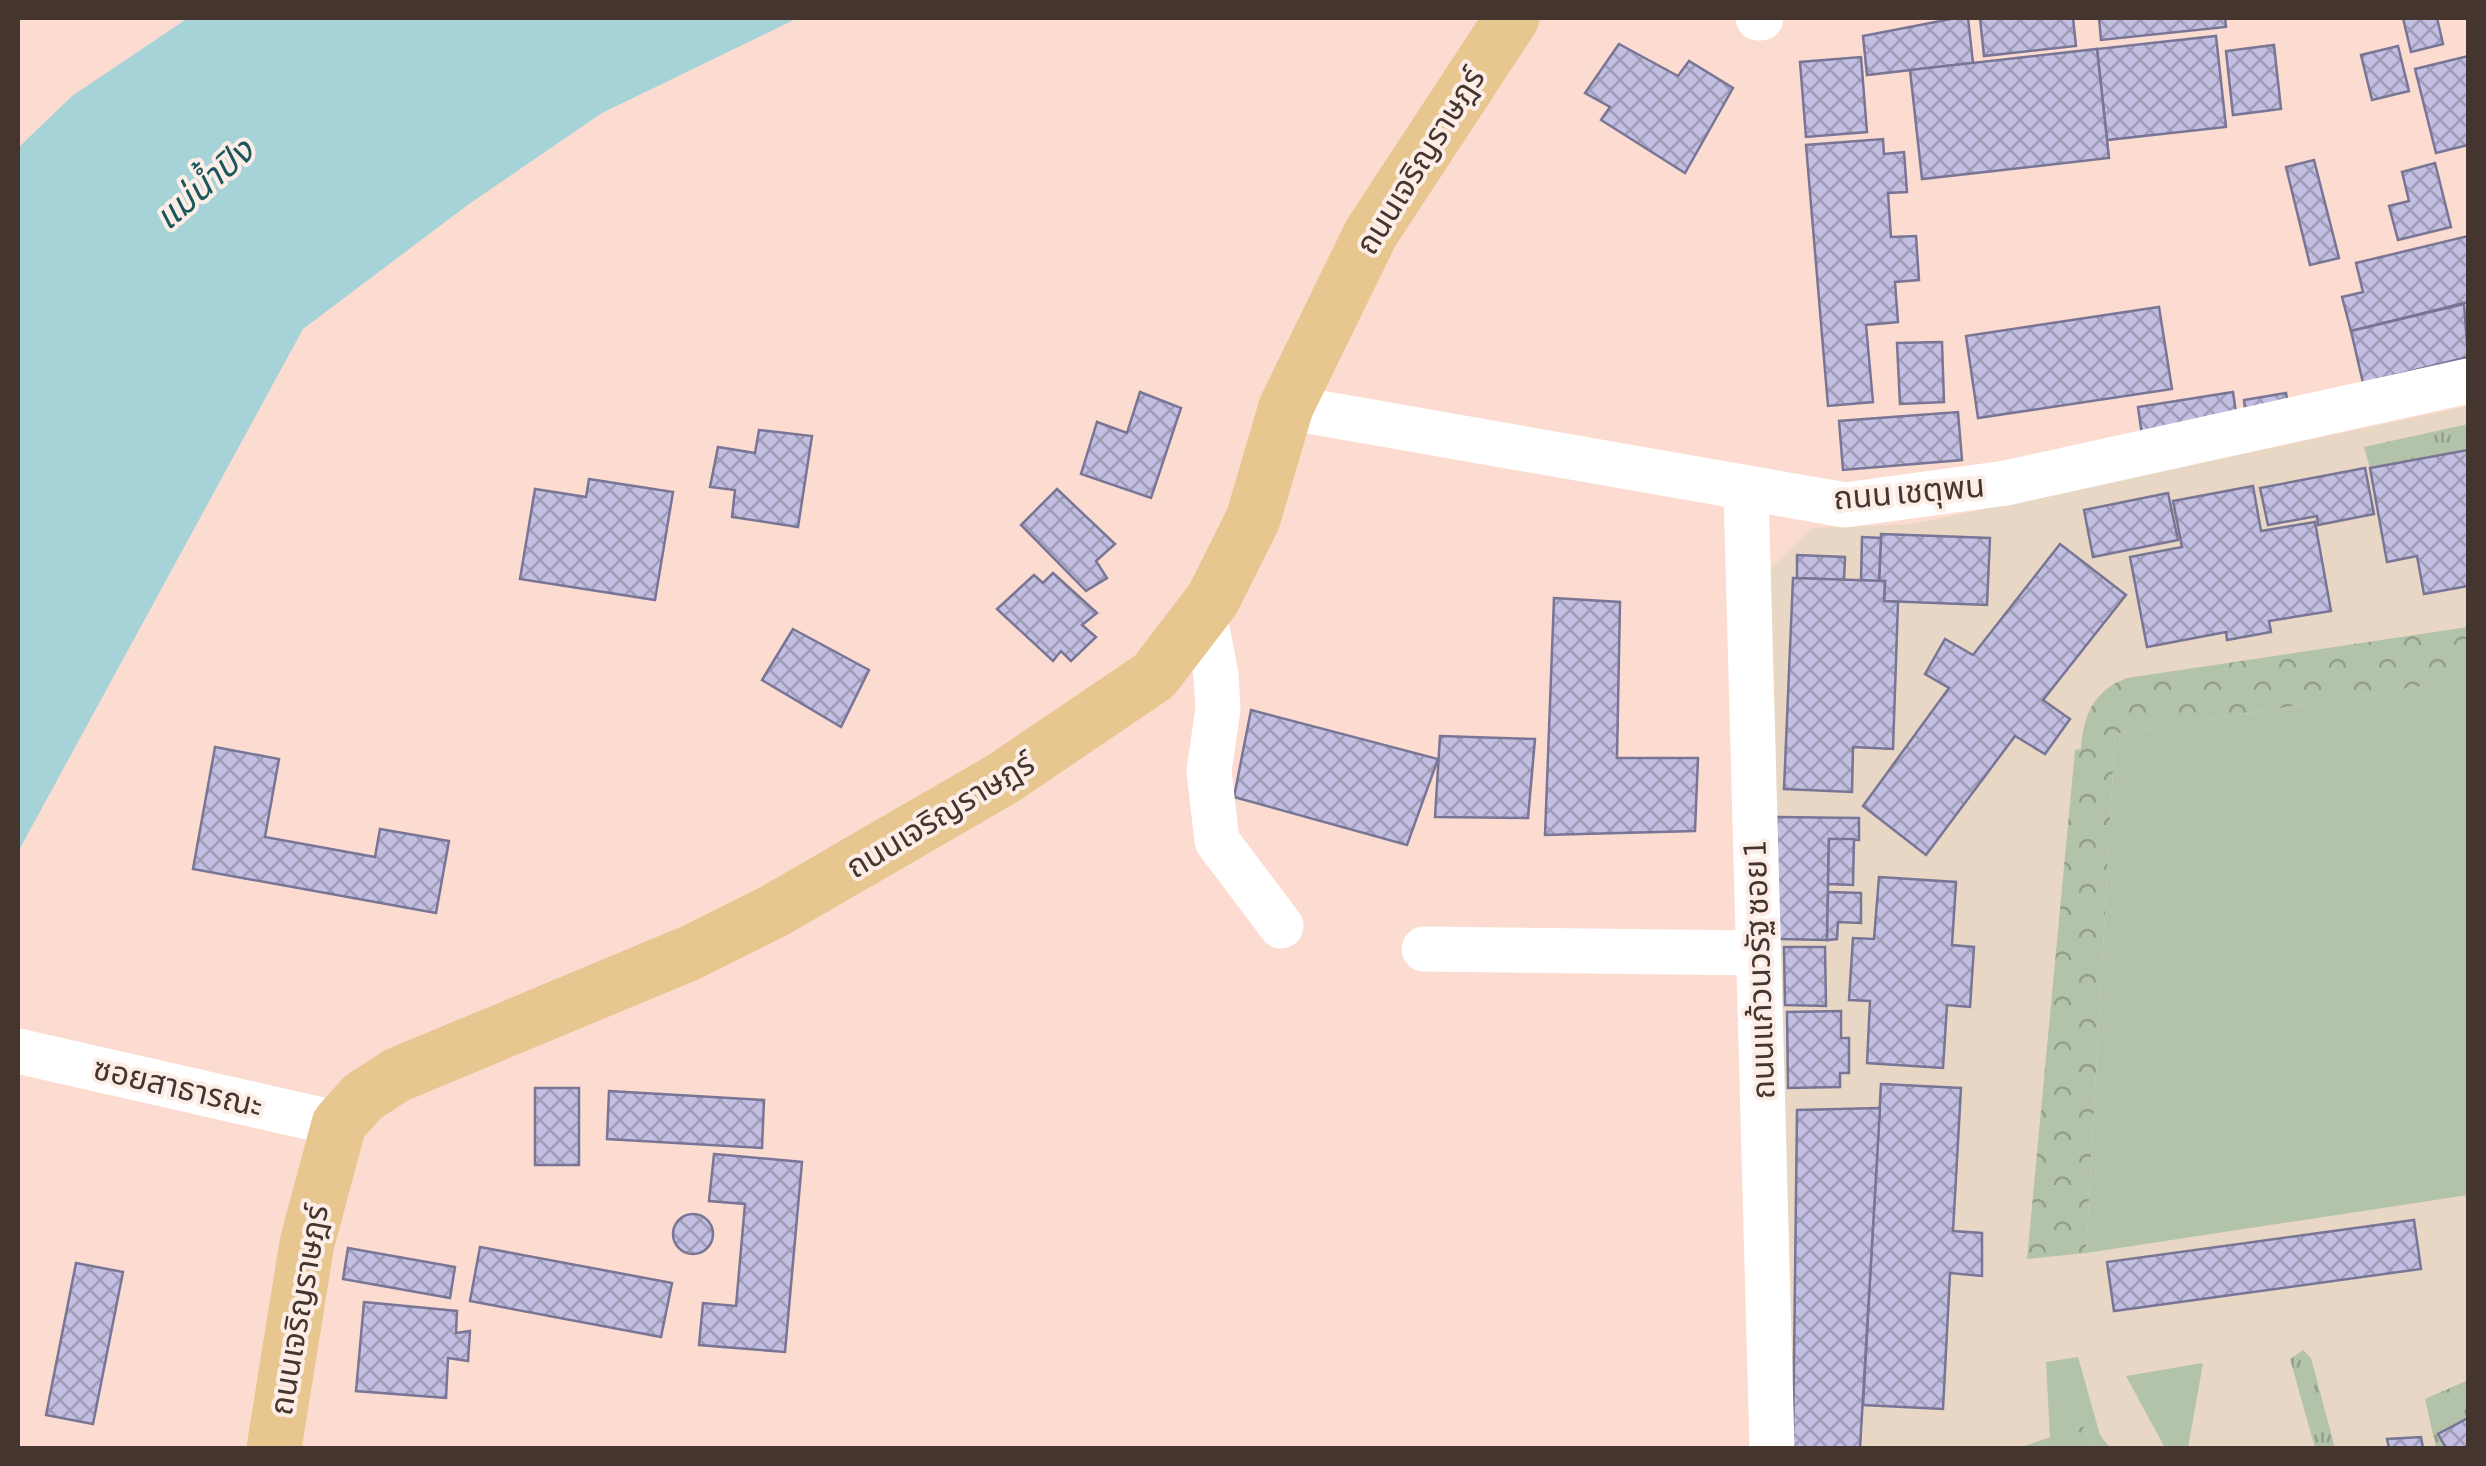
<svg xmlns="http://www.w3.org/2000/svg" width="2486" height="1466" font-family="'Asap Condensed','Noto Sans Thai',sans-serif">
<defs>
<pattern id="grass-tufts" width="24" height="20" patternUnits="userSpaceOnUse" patternTransform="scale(2.5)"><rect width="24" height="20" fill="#b2c3a9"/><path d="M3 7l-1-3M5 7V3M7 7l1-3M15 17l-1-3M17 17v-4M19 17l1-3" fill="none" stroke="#939f8a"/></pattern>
<pattern id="park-crowns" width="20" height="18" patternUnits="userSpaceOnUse" patternTransform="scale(2.5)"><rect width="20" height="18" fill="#b2c3a9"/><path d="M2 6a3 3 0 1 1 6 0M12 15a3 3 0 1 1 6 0" fill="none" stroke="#939f8a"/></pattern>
<pattern id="building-cross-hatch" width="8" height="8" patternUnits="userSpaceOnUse" patternTransform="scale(2.5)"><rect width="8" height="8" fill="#c2bfe2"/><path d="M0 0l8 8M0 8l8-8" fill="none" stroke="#9f9cb8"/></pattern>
</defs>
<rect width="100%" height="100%" fill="#fcdcd0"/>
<path fill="#e8d7c5" d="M 2468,406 L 2468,1448 L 1787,1448 L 1757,582 L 1811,528 L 1913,524 Z"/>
<g fill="url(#grass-tufts)">
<path d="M 2468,424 L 2468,450 L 2370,468 L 2364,447 Z"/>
<path d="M 2303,1350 L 2311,1358 L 2335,1448 L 2315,1448 L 2290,1359 Z"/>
<path d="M 2468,1380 L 2468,1448 L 2436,1448 L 2425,1399 Z"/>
</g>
<g fill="url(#park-crowns)">
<path d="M 2468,627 L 2468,679 L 2115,734 L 2086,1253 L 2027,1259 L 2075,750 L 2081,749 C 2083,715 2094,690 2127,678 Z"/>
<path d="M 2084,1426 L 2092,1448 L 2018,1448 Z"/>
</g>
<g fill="#b2c3a9">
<path d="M 2468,679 L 2468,1195 L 2086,1253 L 2115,734 Z"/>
<path d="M 2078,1357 L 2100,1435 L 2110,1448 L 2092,1448 L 2084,1426 L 2050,1438 L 2046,1362 Z"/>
<path d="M 2203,1363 L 2188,1448 L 2165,1448 L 2126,1376 Z"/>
</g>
<path fill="#a6d3d7" d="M 188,18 L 798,18 L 602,113 L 469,204 L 303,329 L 18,852 L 18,148 L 72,96 Z"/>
<g fill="url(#building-cross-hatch)" stroke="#797595" stroke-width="2.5">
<path d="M 1956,18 L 1968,18 L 1973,63 L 1867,75 L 1863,36 Z"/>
<path d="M 1980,18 L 2073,18 L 2076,46 L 1984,56 Z"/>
<path d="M 2099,18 L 2225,18 L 2226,27 L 2101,40 Z"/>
<path d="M 2403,18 L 2437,18 L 2443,44 L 2411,52 Z"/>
<path d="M 2216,36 L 2226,127 L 2107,140 L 2097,49 Z"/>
<path d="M 1619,44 L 1678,76 L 1689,61 L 1733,88 L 1685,173 L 1601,120 L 1610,107 L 1585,93 Z"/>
<path d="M 2274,45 L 2281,109 L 2233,115 L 2226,51 Z"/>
<path d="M 2398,46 L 2409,91 L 2372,100 L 2361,55 Z"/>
<path d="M 2097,49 L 2109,158 L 1922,179 L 1910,70 Z"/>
<path d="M 2468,56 L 2468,145 L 2436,153 L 2415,69 Z"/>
<path d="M 1861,57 L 1867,132 L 1806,137 L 1800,62 Z"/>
<path d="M 1883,139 L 1884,154 L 1904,152 L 1907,192 L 1888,193 L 1891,237 L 1916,236 L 1919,280 L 1895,282 L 1898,322 L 1866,325 L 1873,402 L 1828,406 L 1806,145 Z"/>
<path d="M 2314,160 L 2339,258 L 2310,265 L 2286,167 Z"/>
<path d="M 2435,163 L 2451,227 L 2398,240 L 2389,206 L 2409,201 L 2402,172 Z"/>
<path d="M 2468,236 L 2468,302 L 2351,331 L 2342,297 L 2363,292 L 2356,263 Z"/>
<path d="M 2464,304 L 2468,357 L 2363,383 L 2351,331 Z"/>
<path d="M 2159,307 L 2172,389 L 1978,418 L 1966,336 Z"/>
<path d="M 1942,342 L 1944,402 L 1900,404 L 1897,343 Z"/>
<path d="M 1140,392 L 1181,408 L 1151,498 L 1081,474 L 1097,422 L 1127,433 Z"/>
<path d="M 2233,392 L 2238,427 L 2143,442 L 2138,407 Z"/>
<path d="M 2286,393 L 2290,418 L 2247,425 L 2244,400 Z"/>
<path d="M 1958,412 L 1962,460 L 1843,470 L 1839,421 Z"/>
<path d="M 759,430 L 812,436 L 798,527 L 732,517 L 735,490 L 710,487 L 718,447 L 755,453 Z"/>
<path d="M 2468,450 L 2468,586 L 2424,594 L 2417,556 L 2387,562 L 2370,468 Z"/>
<path d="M 2365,468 L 2374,514 L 2318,525 L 2317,516 L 2268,525 L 2260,488 Z"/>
<path d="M 589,479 L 673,492 L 655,600 L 520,579 L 535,489 L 586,497 Z"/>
<path d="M 2253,486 L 2261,531 L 2315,522 L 2331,611 L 2269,621 L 2271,632 L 2227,640 L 2226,632 L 2147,647 L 2130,557 L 2182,547 L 2173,501 Z"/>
<path d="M 1057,489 L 1115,544 L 1096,561 L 1107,578 L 1086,591 L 1021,525 Z"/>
<path d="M 2168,493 L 2178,540 L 2093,557 L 2084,510 Z"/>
<path d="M 1881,534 L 1990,538 L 1987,605 L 1884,601 L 1885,581 L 1879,582 Z"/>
<path d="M 1862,537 L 1881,538 L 1879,582 L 1861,581 Z"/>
<path d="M 2060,544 L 2126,595 L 2043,700 L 2070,719 L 2045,754 L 2015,736 L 1926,855 L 1863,806 L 1949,688 L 1925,674 L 1945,639 L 1973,655 Z"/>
<path d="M 1797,555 L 1845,557 L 1844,580 L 1797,578 Z"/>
<path d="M 1053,573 L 1097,613 L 1082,625 L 1096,637 L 1071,661 L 1061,651 L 1053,661 L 997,609 L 1034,575 L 1043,583 Z"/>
<path d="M 1793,578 L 1885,581 L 1884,601 L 1898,602 L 1893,749 L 1853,747 L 1852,792 L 1784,789 Z"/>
<path d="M 1554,598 L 1620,602 L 1617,758 L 1698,758 L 1695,831 L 1545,835 Z"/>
<path d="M 793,629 L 869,670 L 841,727 L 762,680 Z"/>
<path d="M 1251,710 L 1438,759 L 1407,845 L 1234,797 Z"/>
<path d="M 1440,736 L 1535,739 L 1528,818 L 1435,817 Z"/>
<path d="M 215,747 L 279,759 L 265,837 L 375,857 L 380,829 L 449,841 L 436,913 L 193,869 Z"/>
<path d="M 1776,817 L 1859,818 L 1859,840 L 1829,839 L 1827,940 L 1774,939 Z"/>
<path d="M 1829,839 L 1854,839 L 1853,885 L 1828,884 Z"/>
<path d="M 1879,877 L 1956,882 L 1952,945 L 1974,947 L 1970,1007 L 1947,1005 L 1943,1068 L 1867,1063 L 1870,1001 L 1849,1000 L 1853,938 L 1874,939 Z"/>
<path d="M 1828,892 L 1861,893 L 1861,923 L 1838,922 L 1837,939 L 1827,940 Z"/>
<path d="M 1784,947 L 1825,947 L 1826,1006 L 1785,1005 Z"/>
<path d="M 1841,1011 L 1841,1038 L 1849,1038 L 1849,1073 L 1840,1073 L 1840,1087 L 1788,1088 L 1787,1012 Z"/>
<path d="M 1881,1084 L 1961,1088 L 1953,1231 L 1982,1233 L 1982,1276 L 1950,1273 L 1943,1409 L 1863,1405 Z"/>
<rect x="535" y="1088" width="44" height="77"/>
<path d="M 609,1091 L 764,1100 L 762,1148 L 607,1139 Z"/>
<path d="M 1880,1108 L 1860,1448 L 1793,1448 L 1797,1110 Z"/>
<path d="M 714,1154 L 802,1162 L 785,1352 L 699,1345 L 703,1303 L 736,1306 L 745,1204 L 709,1201 Z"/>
<circle cx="693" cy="1234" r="20"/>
<path d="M 2414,1220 L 2421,1269 L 2114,1311 L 2107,1262 Z"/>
<path d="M 480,1247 L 672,1283 L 661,1337 L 470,1301 Z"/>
<path d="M 348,1248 L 455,1267 L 450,1298 L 343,1279 Z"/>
<path d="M 76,1263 L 123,1272 L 93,1424 L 46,1415 Z"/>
<path d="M 364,1302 L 457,1311 L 456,1333 L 470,1331 L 468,1361 L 448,1358 L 446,1398 L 356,1391 Z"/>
<path d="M 2468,1418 L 2468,1448 L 2446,1448 L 2438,1434 Z"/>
<path d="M 2421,1437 L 2423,1448 L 2389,1448 L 2387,1439 Z"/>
</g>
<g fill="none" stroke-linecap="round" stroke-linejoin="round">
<g stroke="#fff" stroke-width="45">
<path d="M 1758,18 L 1761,18"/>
<path d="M 1286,407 L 1845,505 L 2006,483 L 2468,381"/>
<path d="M 1746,491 L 1772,1448"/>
<path d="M 1204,612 L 1216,675 L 1218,709 L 1209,771 L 1217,841 L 1281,926"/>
<path d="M 1424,949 L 1758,953"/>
<path d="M 18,1051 L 339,1124"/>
</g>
<path stroke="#e7c78f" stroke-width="55" d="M 274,1448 L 307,1243 L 339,1124 L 363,1097 L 397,1075 L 690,953 L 774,911 L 1002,779 L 1154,676 L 1213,599 L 1253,519 L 1286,407 L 1371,233 L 1512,18"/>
</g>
<g text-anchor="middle" stroke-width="8" stroke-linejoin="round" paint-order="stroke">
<g font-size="32" fill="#45352f" stroke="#fdede7">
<text transform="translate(1420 161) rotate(-58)" y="11">ถนนเจริญราษฎร์</text>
<text transform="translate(1909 492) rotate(-5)" y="11">ถนน เชตุพน</text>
<text transform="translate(940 815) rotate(-31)" y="11">ถนนเจริญราษฎร์</text>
<text transform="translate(1759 970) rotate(-92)" y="11">ถนนแก้วนวรัฐ ซอย 1</text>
<text transform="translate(178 1087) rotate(13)" y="11">ซอยสาธารณะ</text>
<text transform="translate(299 1310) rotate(-80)" y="11">ถนนเจริญราษฎร์</text>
</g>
<g font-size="35" font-style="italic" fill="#1a575c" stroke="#fdede7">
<text transform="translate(204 184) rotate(-41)" y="12">แม่น้ำปิง</text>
</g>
</g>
<rect width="2486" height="1466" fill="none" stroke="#45352f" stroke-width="40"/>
</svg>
